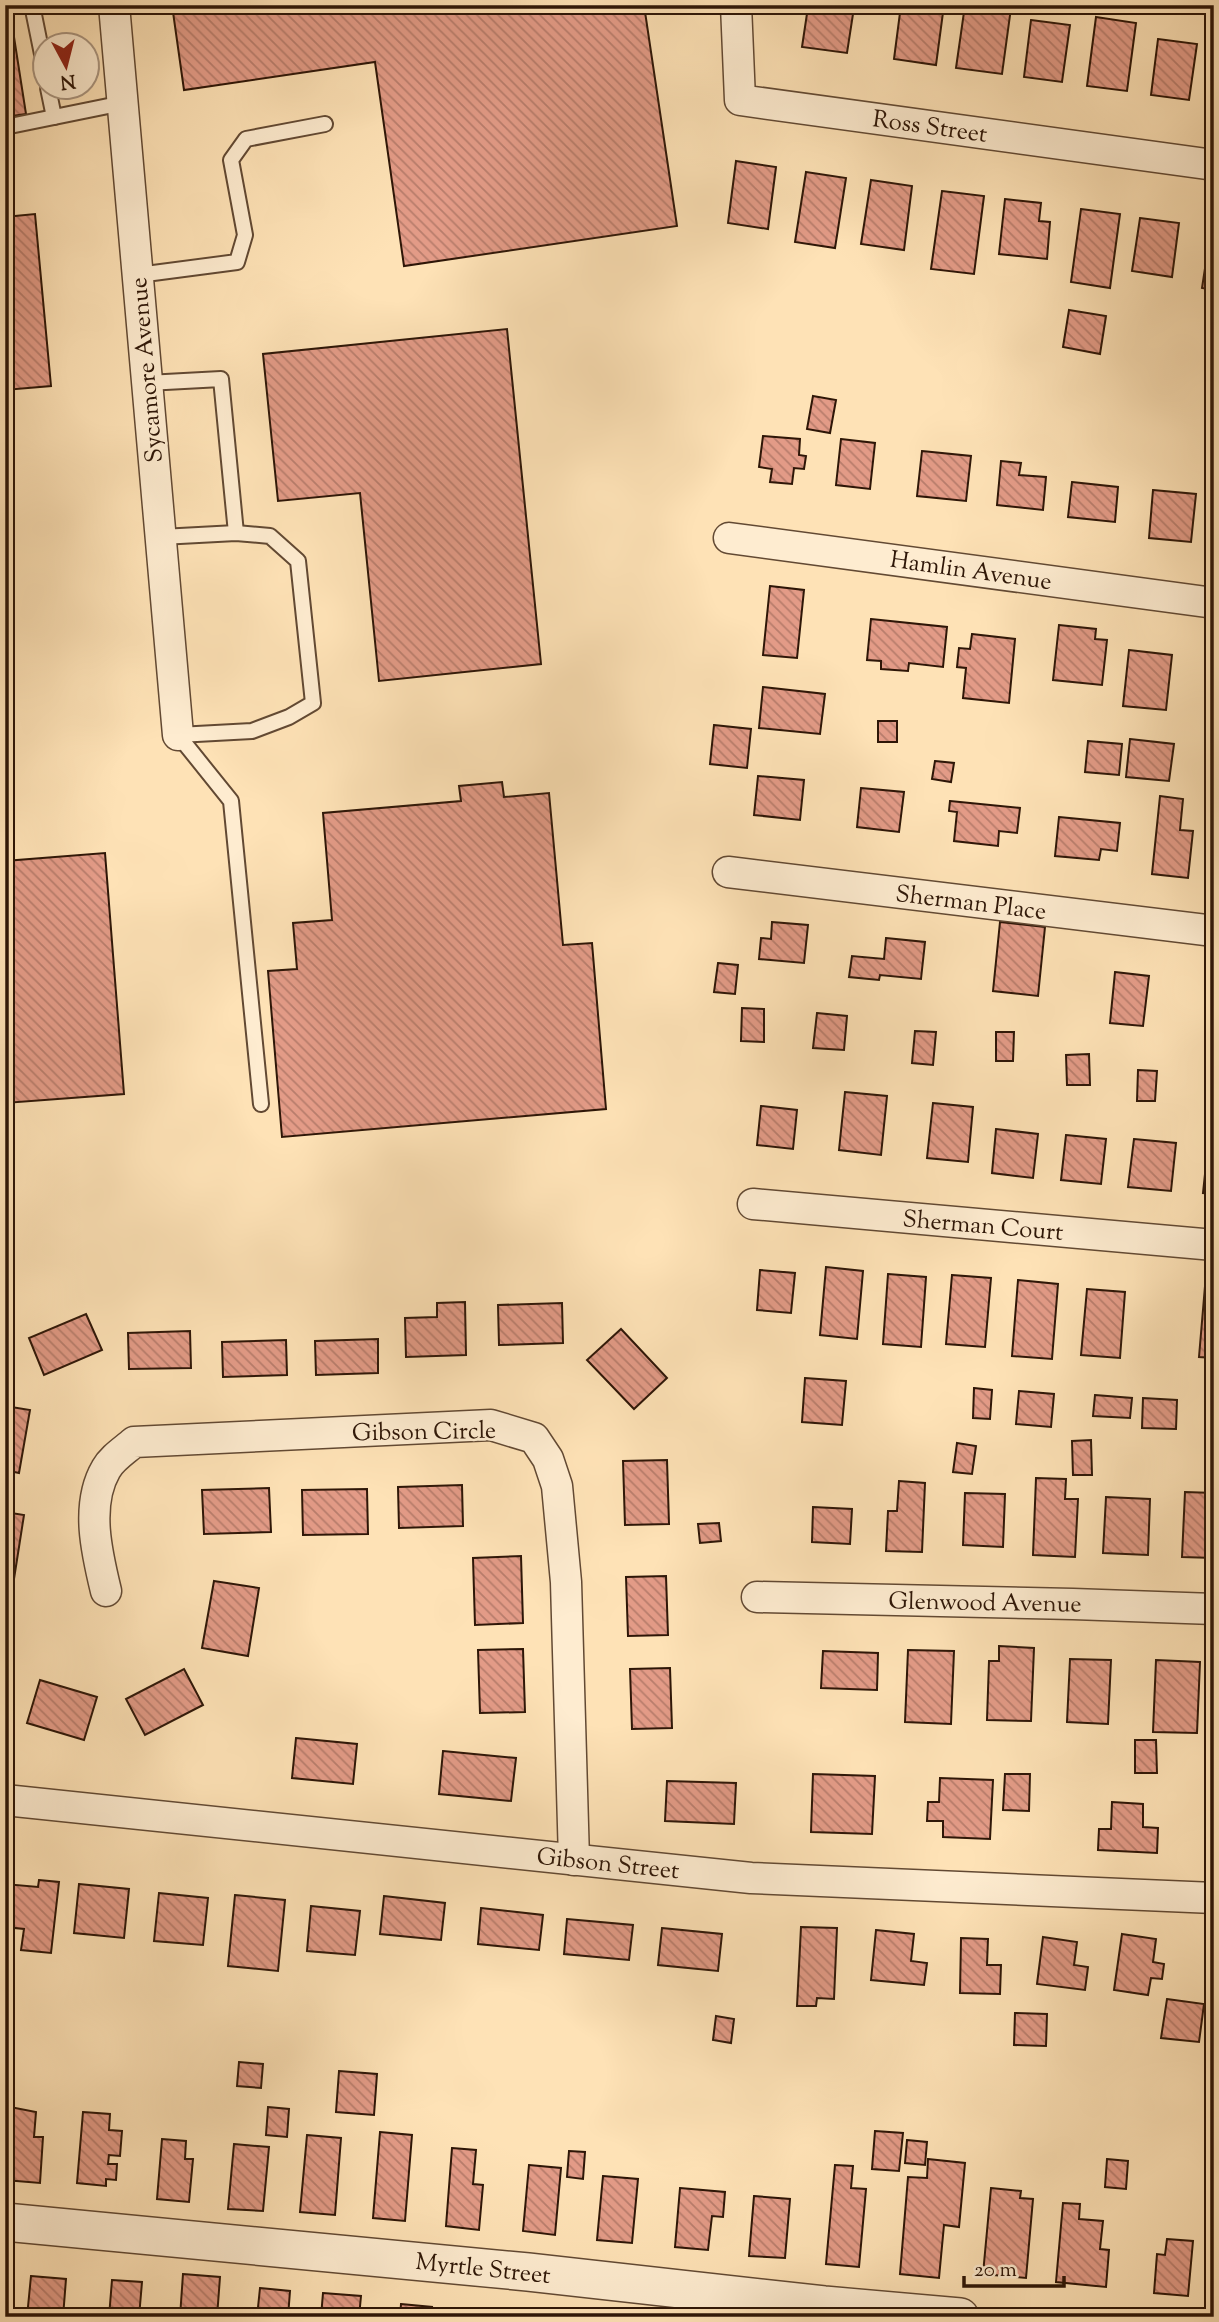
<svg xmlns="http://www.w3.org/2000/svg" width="1219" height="2322" font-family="'Sorts Mill Goudy',serif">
<defs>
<pattern id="building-back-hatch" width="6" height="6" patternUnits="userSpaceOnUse" patternTransform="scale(1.75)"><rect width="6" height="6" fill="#e39b87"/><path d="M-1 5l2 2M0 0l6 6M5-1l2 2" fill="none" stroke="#b87d6c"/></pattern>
</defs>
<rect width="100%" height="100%" fill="#fee2b6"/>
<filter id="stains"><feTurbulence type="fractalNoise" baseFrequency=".00286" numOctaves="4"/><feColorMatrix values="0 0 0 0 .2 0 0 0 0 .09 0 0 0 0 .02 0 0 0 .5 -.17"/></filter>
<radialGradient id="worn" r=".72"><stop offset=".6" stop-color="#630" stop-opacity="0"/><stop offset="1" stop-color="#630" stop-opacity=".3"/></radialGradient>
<g fill="url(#building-back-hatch)" stroke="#2e1607" stroke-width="2">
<path d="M 5,5 L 9,5 L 26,114 L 5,117 Z"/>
<path d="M 172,5 L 644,5 L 677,226 L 404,266 L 375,62 L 184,90 Z"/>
<path d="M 901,5 L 944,5 L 936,65 L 894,59 Z"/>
<path d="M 965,5 L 1011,8 L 1002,74 L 956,68 Z"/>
<path d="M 808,7 L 853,14 L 847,53 L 802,47 Z"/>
<path d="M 1096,17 L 1136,23 L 1127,91 L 1087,86 Z"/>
<path d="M 1031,20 L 1070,25 L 1062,82 L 1024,77 Z"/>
<path d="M 1158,39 L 1197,44 L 1189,100 L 1151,95 Z"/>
<path d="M 736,161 L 776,167 L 768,229 L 728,223 Z"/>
<path d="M 806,172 L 846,178 L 835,248 L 795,242 Z"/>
<path d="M 871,180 L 912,186 L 904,250 L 861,244 Z"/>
<path d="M 942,191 L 984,196 L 974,274 L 931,269 Z"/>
<path d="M 1005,199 L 1041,203 L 1039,221 L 1050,222 L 1047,259 L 999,254 Z"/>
<path d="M 1081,209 L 1120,214 L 1110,288 L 1071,282 Z"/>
<path d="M 35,214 L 51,386 L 5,390 L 5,217 Z"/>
<path d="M 1140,218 L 1179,223 L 1172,277 L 1132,271 Z"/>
<path d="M 1211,229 L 1214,229 L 1214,290 L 1202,288 Z"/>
<path d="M 1069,310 L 1106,316 L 1100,354 L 1063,347 Z"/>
<path d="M 507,329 L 541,664 L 379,681 L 360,493 L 278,501 L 263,354 Z"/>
<path d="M 813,396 L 836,400 L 830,433 L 807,429 Z"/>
<path d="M 763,436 L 800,439 L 799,455 L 806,456 L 804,469 L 794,468 L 792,484 L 770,482 L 772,469 L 759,467 Z"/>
<path d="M 841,439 L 875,443 L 870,489 L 836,485 Z"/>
<path d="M 922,451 L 971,456 L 966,501 L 917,496 Z"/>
<path d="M 1001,461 L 1021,463 L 1019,475 L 1046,477 L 1043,510 L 997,505 Z"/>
<path d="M 1072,482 L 1118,487 L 1115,522 L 1068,517 Z"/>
<path d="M 1153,490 L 1196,494 L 1191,542 L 1149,538 Z"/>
<path d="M 5,540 L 10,594 L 5,608 Z"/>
<path d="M 770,586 L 804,590 L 797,658 L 763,655 Z"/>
<path d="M 871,619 L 947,627 L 943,667 L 909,663 L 908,671 L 881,669 L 881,661 L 867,660 Z"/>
<path d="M 1059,625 L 1096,629 L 1095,639 L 1107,640 L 1102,685 L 1053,680 Z"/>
<path d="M 972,634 L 1015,639 L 1009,703 L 963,698 L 966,668 L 957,667 L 959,648 L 970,649 Z"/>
<path d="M 1129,650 L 1172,655 L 1166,710 L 1123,706 Z"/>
<path d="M 1210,650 L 1214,651 L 1214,687 L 1206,687 Z"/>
<path d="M 763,687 L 825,694 L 820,734 L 759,728 Z"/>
<rect x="878" y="721" width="19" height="21"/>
<path d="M 714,725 L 751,729 L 747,768 L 710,764 Z"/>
<path d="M 1130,739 L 1174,744 L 1169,781 L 1126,777 Z"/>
<path d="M 1088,741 L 1122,744 L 1119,775 L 1085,772 Z"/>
<path d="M 935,761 L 954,763 L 951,782 L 932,779 Z"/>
<path d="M 758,776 L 804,780 L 800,820 L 754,815 Z"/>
<path d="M 502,782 L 504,797 L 549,793 L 563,945 L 592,943 L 606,1109 L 282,1137 L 268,971 L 297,969 L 293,923 L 332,920 L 323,813 L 461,801 L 459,786 Z"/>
<path d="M 861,788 L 904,792 L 899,832 L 857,827 Z"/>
<path d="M 1160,796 L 1183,799 L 1180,830 L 1193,831 L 1188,878 L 1152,874 Z"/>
<path d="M 950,801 L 1020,808 L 1017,833 L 999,831 L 998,846 L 954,841 L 957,812 L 949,811 Z"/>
<path d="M 1059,817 L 1120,823 L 1117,851 L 1101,849 L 1099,860 L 1055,856 Z"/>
<path d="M 105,853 L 124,1094 L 5,1103 L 5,861 Z"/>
<path d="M 772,922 L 808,925 L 804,963 L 759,959 L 761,938 L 771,939 Z"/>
<path d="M 1000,922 L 1045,927 L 1038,996 L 993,991 Z"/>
<path d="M 886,938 L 925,942 L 921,979 L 880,975 L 879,980 L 849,977 L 852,956 L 884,959 Z"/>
<path d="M 718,963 L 738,965 L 735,994 L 714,992 Z"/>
<path d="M 1115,972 L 1149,976 L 1143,1026 L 1110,1023 Z"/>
<path d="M 742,1008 L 764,1009 L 764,1042 L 741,1041 Z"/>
<path d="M 817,1013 L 847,1016 L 844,1050 L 813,1048 Z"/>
<path d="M 915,1031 L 936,1032 L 933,1065 L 912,1063 Z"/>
<path d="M 996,1032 L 1014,1032 L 1013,1061 L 996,1061 Z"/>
<path d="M 1089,1054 L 1090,1085 L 1067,1085 L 1066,1055 Z"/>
<path d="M 1138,1070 L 1157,1071 L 1155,1101 L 1137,1101 Z"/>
<path d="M 845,1092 L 887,1096 L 881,1155 L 839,1150 Z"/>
<path d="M 933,1103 L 973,1107 L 968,1162 L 927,1158 Z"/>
<path d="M 761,1106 L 797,1110 L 793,1149 L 757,1145 Z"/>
<path d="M 996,1129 L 1038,1134 L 1033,1178 L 992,1173 Z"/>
<path d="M 1066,1135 L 1106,1139 L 1101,1184 L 1061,1180 Z"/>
<path d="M 1134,1139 L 1176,1143 L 1171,1191 L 1128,1187 Z"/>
<path d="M 1208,1146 L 1214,1147 L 1214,1194 L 1203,1193 Z"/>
<path d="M 826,1267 L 863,1271 L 857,1339 L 820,1335 Z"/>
<path d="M 760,1270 L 795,1273 L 791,1313 L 757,1310 Z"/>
<path d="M 888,1274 L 926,1277 L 921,1347 L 883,1344 Z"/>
<path d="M 952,1275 L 991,1278 L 985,1347 L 946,1344 Z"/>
<path d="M 1018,1280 L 1058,1284 L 1052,1359 L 1012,1356 Z"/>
<path d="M 1205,1286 L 1214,1287 L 1214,1358 L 1199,1357 Z"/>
<path d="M 1087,1289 L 1125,1292 L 1120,1358 L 1081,1355 Z"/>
<path d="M 465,1302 L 466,1355 L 406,1357 L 405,1318 L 437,1317 L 437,1303 Z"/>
<path d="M 562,1303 L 563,1343 L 499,1345 L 498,1305 Z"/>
<path d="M 86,1314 L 102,1350 L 44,1375 L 29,1338 Z"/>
<path d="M 621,1329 L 667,1378 L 634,1409 L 587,1360 Z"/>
<path d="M 190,1331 L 191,1368 L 129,1369 L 128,1333 Z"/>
<path d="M 378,1339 L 378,1373 L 316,1375 L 315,1341 Z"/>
<path d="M 286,1340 L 287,1375 L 223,1377 L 222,1342 Z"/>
<path d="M 805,1378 L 846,1381 L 842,1425 L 802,1422 Z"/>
<path d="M 974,1388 L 992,1390 L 990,1419 L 973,1418 Z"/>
<path d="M 1019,1391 L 1054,1394 L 1051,1427 L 1016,1424 Z"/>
<path d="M 1095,1395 L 1132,1398 L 1130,1418 L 1093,1416 Z"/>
<path d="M 1143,1398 L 1177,1400 L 1176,1429 L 1142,1428 Z"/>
<path d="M 5,1406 L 30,1410 L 19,1473 L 5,1470 Z"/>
<path d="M 1091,1440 L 1092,1475 L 1073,1475 L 1072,1441 Z"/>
<path d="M 957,1443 L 976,1446 L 972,1474 L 953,1472 Z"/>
<path d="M 667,1460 L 669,1524 L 625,1525 L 623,1461 Z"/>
<path d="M 1036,1478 L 1066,1479 L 1065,1499 L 1078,1499 L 1075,1557 L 1033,1555 Z"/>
<path d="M 899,1481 L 925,1483 L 922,1552 L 886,1551 L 888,1511 L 897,1511 Z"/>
<path d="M 462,1485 L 463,1526 L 399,1528 L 398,1487 Z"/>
<path d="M 269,1488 L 271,1532 L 204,1534 L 202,1490 Z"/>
<path d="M 367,1489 L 368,1534 L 303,1535 L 302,1490 Z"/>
<path d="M 1185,1492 L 1214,1493 L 1214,1558 L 1182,1557 Z"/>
<path d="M 965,1493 L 1005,1494 L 1003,1547 L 963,1545 Z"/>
<path d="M 1106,1497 L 1150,1499 L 1148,1555 L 1103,1553 Z"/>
<path d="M 813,1507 L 852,1509 L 850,1544 L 812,1542 Z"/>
<path d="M 5,1512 L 24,1515 L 14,1579 L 5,1578 Z"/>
<path d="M 719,1523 L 721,1541 L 700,1543 L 698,1524 Z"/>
<path d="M 521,1556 L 523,1623 L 475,1625 L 473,1558 Z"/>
<path d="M 666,1576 L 668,1635 L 628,1636 L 626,1577 Z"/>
<path d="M 214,1581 L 259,1588 L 248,1656 L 202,1648 Z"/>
<path d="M 999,1646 L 1034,1648 L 1031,1721 L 987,1720 L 989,1661 L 999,1661 Z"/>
<path d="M 523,1649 L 525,1712 L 480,1713 L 478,1650 Z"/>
<path d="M 908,1650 L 954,1651 L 951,1724 L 905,1722 Z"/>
<path d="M 823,1651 L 878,1653 L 877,1690 L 821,1688 Z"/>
<path d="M 1070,1659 L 1111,1660 L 1108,1724 L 1067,1722 Z"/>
<path d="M 1156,1660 L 1200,1662 L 1197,1733 L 1153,1732 Z"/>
<path d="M 670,1668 L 672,1728 L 632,1729 L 630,1669 Z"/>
<path d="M 184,1669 L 203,1705 L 145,1735 L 126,1699 Z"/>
<path d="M 40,1680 L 97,1697 L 84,1740 L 27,1723 Z"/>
<path d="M 296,1738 L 357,1744 L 353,1784 L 292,1778 Z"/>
<path d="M 1135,1740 L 1156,1740 L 1157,1773 L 1135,1773 Z"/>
<path d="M 443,1751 L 516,1758 L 511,1801 L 439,1794 Z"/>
<path d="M 813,1774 L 875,1776 L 872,1834 L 811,1832 Z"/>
<path d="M 1005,1774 L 1030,1774 L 1029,1811 L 1003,1810 Z"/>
<path d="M 940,1778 L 993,1780 L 990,1839 L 943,1837 L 943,1821 L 927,1821 L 928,1802 L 939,1802 Z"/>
<path d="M 667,1781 L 736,1783 L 734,1824 L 665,1821 Z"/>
<path d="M 1112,1802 L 1143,1804 L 1143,1827 L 1158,1828 L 1157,1853 L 1098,1850 L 1099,1829 L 1111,1829 Z"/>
<path d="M 39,1880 L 59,1882 L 51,1953 L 21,1950 L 24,1929 L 5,1927 L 5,1884 L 38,1887 Z"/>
<path d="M 79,1884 L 129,1889 L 124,1938 L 74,1933 Z"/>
<path d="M 159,1893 L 208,1898 L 203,1945 L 154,1941 Z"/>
<path d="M 235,1895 L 285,1900 L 278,1971 L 228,1966 Z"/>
<path d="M 384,1896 L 445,1903 L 441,1940 L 380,1934 Z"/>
<path d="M 311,1906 L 360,1911 L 355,1955 L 307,1951 Z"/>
<path d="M 481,1908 L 543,1915 L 539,1950 L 478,1944 Z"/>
<path d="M 567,1919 L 633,1925 L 629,1960 L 564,1954 Z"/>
<path d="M 801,1927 L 837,1928 L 834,1999 L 817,1998 L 816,2006 L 797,2006 Z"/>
<path d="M 662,1928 L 722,1934 L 718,1971 L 658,1965 Z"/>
<path d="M 876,1930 L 914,1934 L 911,1961 L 927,1963 L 924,1985 L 871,1980 Z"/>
<path d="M 1122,1934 L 1156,1939 L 1153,1962 L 1164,1964 L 1162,1979 L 1151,1978 L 1148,1995 L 1114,1990 Z"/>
<path d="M 1043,1937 L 1077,1942 L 1074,1965 L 1088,1967 L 1085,1990 L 1037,1984 Z"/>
<path d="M 961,1938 L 988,1939 L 987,1965 L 1001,1965 L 1000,1994 L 960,1993 Z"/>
<path d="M 1167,1999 L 1204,2004 L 1199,2042 L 1161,2038 Z"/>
<path d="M 1015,2013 L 1047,2014 L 1046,2046 L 1014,2045 Z"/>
<path d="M 716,2016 L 734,2019 L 731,2043 L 713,2040 Z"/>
<path d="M 239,2062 L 263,2064 L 261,2088 L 237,2086 Z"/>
<path d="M 339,2071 L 377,2074 L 374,2115 L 336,2112 Z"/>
<path d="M 5,2106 L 36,2112 L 34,2137 L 43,2137 L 40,2183 L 5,2180 L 7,2156 L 5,2156 Z"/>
<path d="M 268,2107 L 289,2109 L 287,2137 L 266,2135 Z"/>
<path d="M 83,2112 L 110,2114 L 109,2130 L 122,2131 L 120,2156 L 109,2155 L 108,2164 L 117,2164 L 116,2180 L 106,2179 L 106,2186 L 77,2183 Z"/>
<path d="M 875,2131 L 903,2133 L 899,2171 L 872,2169 Z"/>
<path d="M 380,2132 L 412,2135 L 405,2221 L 373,2218 Z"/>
<path d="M 307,2135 L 341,2138 L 335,2215 L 300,2212 Z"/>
<path d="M 162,2139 L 186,2141 L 185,2159 L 193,2159 L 189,2202 L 157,2199 Z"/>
<path d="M 907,2140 L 927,2142 L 925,2165 L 905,2163 Z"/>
<path d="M 234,2144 L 269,2147 L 263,2211 L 228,2209 Z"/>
<path d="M 452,2148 L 476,2150 L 473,2184 L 483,2185 L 479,2230 L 446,2226 Z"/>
<path d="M 569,2151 L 585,2152 L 583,2179 L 567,2177 Z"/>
<path d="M 928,2159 L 965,2163 L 959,2227 L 944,2225 L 939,2278 L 900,2274 L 908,2177 L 927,2178 Z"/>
<path d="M 1107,2159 L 1128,2161 L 1126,2189 L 1105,2187 Z"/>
<path d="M 529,2165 L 561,2168 L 555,2235 L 523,2231 Z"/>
<path d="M 835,2165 L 853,2166 L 851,2188 L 866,2189 L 859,2267 L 826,2264 Z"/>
<path d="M 603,2176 L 638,2179 L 632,2243 L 597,2240 Z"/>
<path d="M 1214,2179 L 1214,2248 L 1207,2248 Z"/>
<path d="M 680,2188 L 725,2192 L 723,2217 L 712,2216 L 708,2250 L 675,2247 Z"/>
<path d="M 991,2188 L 1021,2191 L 1020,2198 L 1033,2199 L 1026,2278 L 983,2274 Z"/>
<path d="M 754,2196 L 790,2199 L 785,2258 L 749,2256 Z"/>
<path d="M 1063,2203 L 1080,2204 L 1079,2219 L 1103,2221 L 1100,2249 L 1109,2250 L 1106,2287 L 1056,2282 Z"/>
<path d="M 1167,2239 L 1193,2241 L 1188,2296 L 1154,2293 L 1157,2254 L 1165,2255 Z"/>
<path d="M 183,2274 L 220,2277 L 217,2317 L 180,2317 Z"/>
<path d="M 31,2276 L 66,2279 L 63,2317 L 27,2317 Z"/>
<path d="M 112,2280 L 142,2282 L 139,2317 L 109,2317 Z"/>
<path d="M 260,2288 L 290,2291 L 288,2317 L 257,2317 Z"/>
<path d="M 323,2293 L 361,2296 L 359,2317 L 321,2317 Z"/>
<path d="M 401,2304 L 432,2307 L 431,2317 L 400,2317 Z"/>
<path d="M 475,2311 L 509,2315 L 509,2317 L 474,2317 Z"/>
</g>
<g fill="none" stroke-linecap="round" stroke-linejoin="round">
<defs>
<g id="service">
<path d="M 32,5 L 46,74"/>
<path d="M 48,88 L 54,117"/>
<path d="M 5,127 L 123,103"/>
<path d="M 138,275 L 237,262 L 245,235 L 231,160 L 246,139 L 325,124"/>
<path d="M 147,383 L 221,379 L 236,533"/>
<path d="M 161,537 L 236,533 L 270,536 L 298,561 L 313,703 L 289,717 L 252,731 L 178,735"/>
<path d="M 178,735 L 231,801 L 261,1104"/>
</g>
<g id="minor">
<path d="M 114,5 L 178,735"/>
<path d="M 736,5 L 740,100 L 1214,165"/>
<path d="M 729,538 L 1214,603"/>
<path d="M 728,872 L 1214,931"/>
<path d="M 753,1204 L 1214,1245"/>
<path d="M 106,1591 C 97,1554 85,1505 106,1469 C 112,1458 125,1450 134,1442 L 491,1425 L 534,1438 L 548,1459 L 557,1486 L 566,1582 L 574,1860"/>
<path d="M 757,1597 L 1073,1604 L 1214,1609"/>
<path d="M 5,1800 L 751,1878 L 1214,1898"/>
</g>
<path id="tertiary" d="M 5,2222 L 528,2272 L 824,2305 L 960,2317"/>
</defs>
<use href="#service" stroke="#624933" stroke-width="18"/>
<use href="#minor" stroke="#624933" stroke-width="33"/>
<use href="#tertiary" stroke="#624933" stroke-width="40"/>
<use href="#service" stroke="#feecd0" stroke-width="14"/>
<use href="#minor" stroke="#feecd0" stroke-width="30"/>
<use href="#tertiary" stroke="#feecd0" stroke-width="37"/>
</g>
<g text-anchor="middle" stroke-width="5" stroke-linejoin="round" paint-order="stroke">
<g font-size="24" fill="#2e1607" stroke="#feecd0">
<text transform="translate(930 126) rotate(8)" y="8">Ross Street</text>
<text transform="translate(146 370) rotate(-95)" y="8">Sycamore Avenue</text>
<text transform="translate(971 570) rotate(8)" y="8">Hamlin Avenue</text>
<text transform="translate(971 902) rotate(7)" y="8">Sherman Place</text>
<text transform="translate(983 1225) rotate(5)" y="8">Sherman Court</text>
<text transform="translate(424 1431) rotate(-1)" y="8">Gibson Circle</text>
<text transform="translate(985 1602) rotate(1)" y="8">Glenwood Avenue</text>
<text transform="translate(608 1863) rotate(6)" y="8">Gibson Street</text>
<text transform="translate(483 2268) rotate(6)" y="8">Myrtle Street</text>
</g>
</g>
<rect width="1219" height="2322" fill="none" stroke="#fee2b6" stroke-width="28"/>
<rect x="7" y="7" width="1205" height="2308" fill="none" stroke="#2e1607" stroke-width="3.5"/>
<rect x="14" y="14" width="1191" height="2294" fill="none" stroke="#2e1607" stroke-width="2"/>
<g transform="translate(66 66) rotate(173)"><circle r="33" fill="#feecd0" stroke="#ab9680" stroke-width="2"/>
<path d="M0-5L12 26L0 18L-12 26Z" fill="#8f2418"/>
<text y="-10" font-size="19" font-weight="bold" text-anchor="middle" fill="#2e1607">N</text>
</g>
<path d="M964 2276v10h100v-10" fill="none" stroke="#2e1607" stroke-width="3.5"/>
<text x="974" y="2276" font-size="21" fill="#2e1607" stroke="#feecd0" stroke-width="5" paint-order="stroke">20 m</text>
<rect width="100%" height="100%" filter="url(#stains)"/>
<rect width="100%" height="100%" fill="url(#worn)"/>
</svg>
